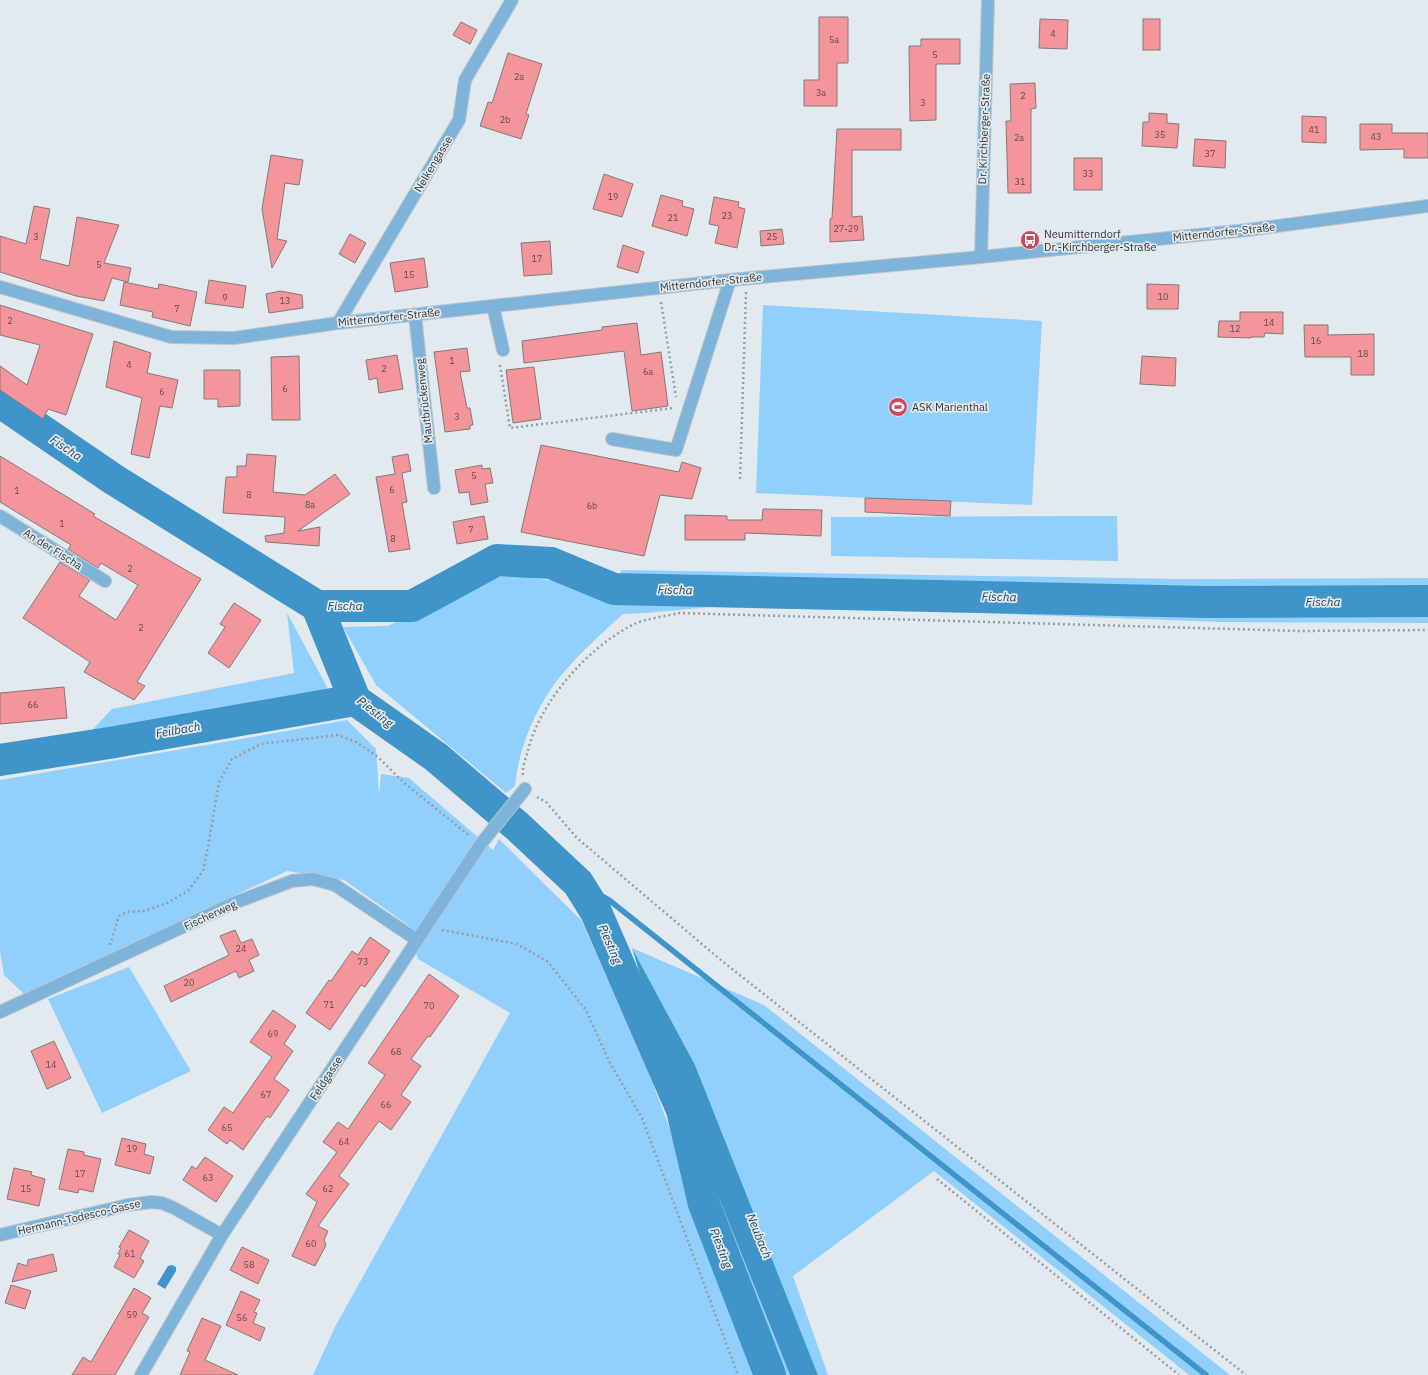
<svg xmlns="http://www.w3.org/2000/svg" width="1428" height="1375" font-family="'IBM Plex Sans',sans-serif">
<rect width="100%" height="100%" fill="#e2eaef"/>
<g fill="#91d0fc">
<path d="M 763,305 L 1042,321 L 1032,505 L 756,493 Z"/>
<path d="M 1117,516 L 1118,561 L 831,556 L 831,517 Z"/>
<path d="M 621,570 L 1179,579 L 1428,578 L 1428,623 L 1222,622 L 975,613 L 711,607 L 646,613 L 623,614 C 603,632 582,651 564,672 C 537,704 519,745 515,786 L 506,793 L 376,685 L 343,627 L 387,626 L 445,602 L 504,575 L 568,582 L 613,600 Z"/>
<path d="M 287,613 L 332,696 L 82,741 L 112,709 L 294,673 Z"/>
<path d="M 347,720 L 376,749 L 379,795 L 381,774 L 409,778 L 493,850 L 499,839 L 582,921 L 644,1060 L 688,1177 L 723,1208 L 790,1375 L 313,1375 L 336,1325 L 510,1013 L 418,959 L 408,925 L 344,880 L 287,871 L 24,994 L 4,975 L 0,951 L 0,780 L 224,742 Z"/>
<path d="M 632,948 L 764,1005 L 1230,1375 L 1189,1375 L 934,1171 L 793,1276 L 828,1375 L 818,1375 L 695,1065 Z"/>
<path d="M 129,967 L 191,1071 L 102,1113 L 48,999 Z"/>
</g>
<g fill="#3f95ca">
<path d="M 632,948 L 695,1065 L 818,1375 L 790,1375 L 723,1208 L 682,1110 Z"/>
<path d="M 172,1265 L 176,1267 L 176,1271 L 165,1289 L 157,1284 L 168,1266 Z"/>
</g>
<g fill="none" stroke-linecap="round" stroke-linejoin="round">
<path stroke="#3f95ca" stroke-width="5.5" d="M 578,883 L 609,900 L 1206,1375"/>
<g stroke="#3f95ca" stroke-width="32">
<path d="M 0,402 L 113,479 L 317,606 L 412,606 L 497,560 L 551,563 L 614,589 L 1207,602 L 1428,601"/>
<path d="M 317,606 L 355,700 L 436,757 L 517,826 L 578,883 L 596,912 L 682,1110 L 704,1204 L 770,1375"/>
<path d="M 0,760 L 109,743 L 355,700"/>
</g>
</g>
<g fill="#f3959a" stroke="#827a7a">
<path d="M 819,17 L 848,17 L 848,63 L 837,63 L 837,106 L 804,106 L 804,80 L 819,80 Z"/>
<path d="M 1040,19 L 1068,20 L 1067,49 L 1039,48 Z"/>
<rect x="1143" y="19" width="17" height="31"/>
<path d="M 461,22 L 477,30 L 470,44 L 453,35 Z"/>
<path d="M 921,39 L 960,39 L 960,64 L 936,64 L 936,120 L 910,121 L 909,46 L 921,46 Z"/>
<path d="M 508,53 L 542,64 L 526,114 L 529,115 L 521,139 L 480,126 L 488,102 L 492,103 Z"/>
<path d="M 1035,83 L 1036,108 L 1031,109 L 1031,193 L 1008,193 L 1006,121 L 1011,121 L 1010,84 Z"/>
<path d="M 1149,113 L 1167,114 L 1167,123 L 1179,124 L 1177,148 L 1142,146 L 1143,122 L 1149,122 Z"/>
<path d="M 1302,116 L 1326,117 L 1326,143 L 1302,142 Z"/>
<path d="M 1360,124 L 1392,124 L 1392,133 L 1428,133 L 1428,158 L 1404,158 L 1404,149 L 1360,150 Z"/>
<path d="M 837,129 L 901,129 L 901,150 L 852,150 L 852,217 L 862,216 L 864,240 L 830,242 L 830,219 L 832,218 Z"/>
<path d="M 1195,139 L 1226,141 L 1225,168 L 1193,166 Z"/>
<path d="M 271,155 L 303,160 L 299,185 L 285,183 L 277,239 L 287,241 L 272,268 L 262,209 Z"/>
<rect x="1074" y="158" width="28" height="32"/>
<path d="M 604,174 L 633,184 L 622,217 L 593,209 Z"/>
<path d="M 661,195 L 683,201 L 682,206 L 694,209 L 687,236 L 652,226 Z"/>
<path d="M 714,197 L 739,202 L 738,207 L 745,209 L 737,248 L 715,243 L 719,226 L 709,224 Z"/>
<path d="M 34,206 L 50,209 L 40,259 L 69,266 L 77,217 L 119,225 L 104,263 L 131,268 L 128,282 L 112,278 L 104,301 L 76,296 L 0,272 L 0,236 L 26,244 Z"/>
<path d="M 782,229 L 784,244 L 761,246 L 760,231 Z"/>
<path d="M 350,234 L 366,243 L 355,263 L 339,254 Z"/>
<path d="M 550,241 L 552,274 L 524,276 L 521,243 Z"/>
<path d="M 623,245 L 644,252 L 638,273 L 617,267 Z"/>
<path d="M 424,258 L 428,287 L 395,292 L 390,263 Z"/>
<path d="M 209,280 L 246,286 L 243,308 L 205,303 Z"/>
<path d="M 124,282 L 158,289 L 159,284 L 197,292 L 190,326 L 152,317 L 153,312 L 120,305 Z"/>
<path d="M 1147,284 L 1179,285 L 1178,309 L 1147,309 Z"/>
<path d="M 280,291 L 302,295 L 303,308 L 269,313 L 266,294 Z"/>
<path d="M 0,305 L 93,334 L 66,415 L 48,409 L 43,419 L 0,390 L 0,366 L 27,385 L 40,345 L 0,335 Z"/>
<path d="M 1240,312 L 1283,312 L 1283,334 L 1265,333 L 1264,337 L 1251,337 L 1251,338 L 1218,337 L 1219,321 L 1240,321 Z"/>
<path d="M 637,323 L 641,355 L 661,352 L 668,406 L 632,411 L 624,351 L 524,363 L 522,341 L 602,330 L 602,327 Z"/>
<path d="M 1304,325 L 1328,325 L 1328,335 L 1374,334 L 1374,375 L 1351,375 L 1351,357 L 1305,357 Z"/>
<path d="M 114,341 L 151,353 L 147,373 L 178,380 L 172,408 L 160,406 L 149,458 L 131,454 L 142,398 L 106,387 Z"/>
<path d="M 467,348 L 470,371 L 460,372 L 467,408 L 470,408 L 473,425 L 470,425 L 470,429 L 445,432 L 434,352 Z"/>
<path d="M 397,355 L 403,389 L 379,393 L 377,378 L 369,380 L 366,360 Z"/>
<path d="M 299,356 L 300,420 L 272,420 L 271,357 Z"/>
<path d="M 1142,356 L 1176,358 L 1175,386 L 1140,384 Z"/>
<path d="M 534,367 L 541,419 L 513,423 L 506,370 Z"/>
<path d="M 204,370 L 240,370 L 240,406 L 218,407 L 218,399 L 204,399 Z"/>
<path d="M 541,445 L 679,472 L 682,462 L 701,468 L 692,499 L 660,495 L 644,556 L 521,532 Z"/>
<path d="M 247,454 L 276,456 L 273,492 L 305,495 L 335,474 L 350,494 L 298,531 L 320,527 L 319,546 L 266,542 L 265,536 L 284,533 L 285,517 L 223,513 L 226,477 L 237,477 L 237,466 L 246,466 Z"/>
<path d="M 408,454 L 411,471 L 402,473 L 407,502 L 402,503 L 410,549 L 389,552 L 376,477 L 395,474 L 392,457 Z"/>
<path d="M 0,456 L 95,514 L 93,516 L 201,579 L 137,682 L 145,686 L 134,700 L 84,672 L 90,662 L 23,618 L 60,562 L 90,580 L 79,596 L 116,620 L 138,585 L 101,563 L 98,568 L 68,549 L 71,545 L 0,502 Z"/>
<path d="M 482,465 L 482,469 L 490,468 L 493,483 L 485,484 L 488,502 L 471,505 L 469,492 L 459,493 L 455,470 Z"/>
<path d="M 865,498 L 951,501 L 950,516 L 865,512 Z"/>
<path d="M 763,509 L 822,510 L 821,536 L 745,533 L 745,540 L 685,540 L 685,515 L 727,516 L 727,520 L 762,520 Z"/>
<path d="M 484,516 L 488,539 L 457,544 L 453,522 Z"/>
<path d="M 234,603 L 261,620 L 229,668 L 208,653 L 225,627 L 220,624 Z"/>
<path d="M 64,687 L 67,718 L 0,724 L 0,693 Z"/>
<path d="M 235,930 L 241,943 L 252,939 L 259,955 L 249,960 L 254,971 L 239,978 L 236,971 L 171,1002 L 164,986 L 229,955 L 220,936 Z"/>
<path d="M 370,937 L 390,951 L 365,987 L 361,985 L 330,1030 L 306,1013 L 329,980 L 331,981 L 352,951 L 358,955 Z"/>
<path d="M 429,974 L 459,996 L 430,1037 L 428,1036 L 411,1059 L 421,1066 L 401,1095 L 411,1102 L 391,1130 L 379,1121 L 339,1176 L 349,1184 L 318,1226 L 328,1231 L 324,1240 L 326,1245 L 315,1266 L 292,1256 L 317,1202 L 306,1194 L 337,1152 L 323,1142 L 338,1122 L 348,1129 L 385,1075 L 368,1063 Z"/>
<path d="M 273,1010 L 296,1026 L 284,1044 L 293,1051 L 274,1079 L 289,1090 L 270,1118 L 267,1116 L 243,1150 L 230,1140 L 227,1144 L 208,1130 L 224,1107 L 233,1113 L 272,1057 L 250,1042 Z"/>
<path d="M 54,1041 L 71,1078 L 47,1089 L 31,1051 Z"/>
<path d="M 122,1138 L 146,1144 L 144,1154 L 154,1157 L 150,1174 L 115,1165 Z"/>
<path d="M 68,1149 L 84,1152 L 84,1155 L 101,1159 L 93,1192 L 79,1189 L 78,1193 L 59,1189 Z"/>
<path d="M 205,1157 L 233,1176 L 216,1202 L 183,1180 L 192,1166 L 196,1169 Z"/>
<path d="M 14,1168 L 32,1172 L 31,1175 L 45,1179 L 39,1206 L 7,1199 Z"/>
<path d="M 129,1230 L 149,1241 L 140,1258 L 144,1261 L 134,1278 L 114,1267 L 120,1255 L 118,1254 L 121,1248 L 119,1247 Z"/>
<path d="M 242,1247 L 269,1260 L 258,1284 L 230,1270 Z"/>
<path d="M 53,1254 L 57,1271 L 12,1282 L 18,1263 L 27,1266 L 28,1260 Z"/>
<path d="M 11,1285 L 31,1291 L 25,1309 L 5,1303 Z"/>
<path d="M 134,1288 L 151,1298 L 142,1313 L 149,1317 L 115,1375 L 72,1375 L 83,1357 L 91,1362 Z"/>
<path d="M 241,1291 L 260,1300 L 254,1312 L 257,1313 L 253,1323 L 265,1328 L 260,1341 L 226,1325 Z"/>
<path d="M 202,1318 L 221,1326 L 205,1360 L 238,1375 L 180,1375 L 190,1352 L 187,1351 Z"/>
</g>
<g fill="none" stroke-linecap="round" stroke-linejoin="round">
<defs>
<g id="minor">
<path d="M 981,257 L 988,0"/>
<path d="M 0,287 L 171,337 L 234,338 L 338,323 L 730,280 L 981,257 L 1247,230 L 1428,206"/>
<path d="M 493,306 L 503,350"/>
<path d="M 415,315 L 434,488"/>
<path d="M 338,323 L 459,120 L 465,80 L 512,0"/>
<path d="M 612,439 L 676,450 L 730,280"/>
<path d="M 0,516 L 105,581"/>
<path d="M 0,1012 L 234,903 L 292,881 L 313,879 L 335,885 L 417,940"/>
<path d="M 0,1235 L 128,1205 L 152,1202 L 162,1203 L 174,1208 L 222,1235"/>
<path d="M 141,1375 L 222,1235 L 480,845 L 525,789"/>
</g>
</defs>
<use href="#minor" stroke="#bec5ca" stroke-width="14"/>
<g stroke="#979da0" stroke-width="2.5" stroke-dasharray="2 3" stroke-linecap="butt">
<path d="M 661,302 L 676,397"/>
<path d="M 500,365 L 510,428 L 673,408"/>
<path d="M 740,479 L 746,292"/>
<path d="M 523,775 C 522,768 525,760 527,754 C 539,702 587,648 634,624 C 645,619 666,616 679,613 L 1300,631 L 1428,630"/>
<path d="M 537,797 L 546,802 L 577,838 L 722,961 L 1246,1375"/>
<path d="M 442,930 L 517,944 L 548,962 L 586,1010 L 610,1063 L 642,1118 L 738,1375"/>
<path d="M 110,945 L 119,916 L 127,912 L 144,911 L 167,903 L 188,891 L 203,871 L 208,847 L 219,782 L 232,759 L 261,744 L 338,735 L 356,742 L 378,757 L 403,782 L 470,836"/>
<path d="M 937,1179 L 1179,1375"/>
</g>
<use href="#minor" stroke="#7eb4da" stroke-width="12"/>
</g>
<defs>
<symbol id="bus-disc" viewBox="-11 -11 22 22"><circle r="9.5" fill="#d5455a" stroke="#e2eaef"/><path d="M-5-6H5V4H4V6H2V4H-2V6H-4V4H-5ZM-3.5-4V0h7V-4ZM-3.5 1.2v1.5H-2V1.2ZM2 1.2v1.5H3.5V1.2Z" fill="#fff"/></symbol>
<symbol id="stadium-disc" viewBox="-11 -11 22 22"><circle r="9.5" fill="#d5455a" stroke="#e2eaef"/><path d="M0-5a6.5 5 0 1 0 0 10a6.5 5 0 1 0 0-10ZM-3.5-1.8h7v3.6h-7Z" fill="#fff"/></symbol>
</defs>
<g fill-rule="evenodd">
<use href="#bus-disc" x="1019" y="229" width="22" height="22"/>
<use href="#stadium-disc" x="887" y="396" width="22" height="22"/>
</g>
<g text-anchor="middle" stroke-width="3.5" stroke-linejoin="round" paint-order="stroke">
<g font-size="9" fill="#614c4e">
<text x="1053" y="37">4</text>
<text x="834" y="43">5a</text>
<text x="935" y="58">5</text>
<text x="519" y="80">2a</text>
<text x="821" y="96">3a</text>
<text x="1023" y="99">2</text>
<text x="923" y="106">3</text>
<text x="505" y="123">2b</text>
<text x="1314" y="133">41</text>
<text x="1160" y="138">35</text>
<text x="1376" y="140">43</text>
<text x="1019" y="141">2a</text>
<text x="1210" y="157">37</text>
<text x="1088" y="177">33</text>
<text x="1020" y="185">31</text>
<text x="613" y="200">19</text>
<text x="727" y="219">23</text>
<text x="673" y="221">21</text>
<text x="846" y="232">27-29</text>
<text x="36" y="240">3</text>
<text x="772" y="240">25</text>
<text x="537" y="262">17</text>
<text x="99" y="268">5</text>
<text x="409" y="278">15</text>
<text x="1163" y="300">10</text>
<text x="225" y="301">9</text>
<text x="285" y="304">13</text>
<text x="177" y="312">7</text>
<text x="10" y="324">2</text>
<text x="1269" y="326">14</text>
<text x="1235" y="332">12</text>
<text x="1316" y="344">16</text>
<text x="1363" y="357">18</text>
<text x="452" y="364">1</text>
<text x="129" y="368">4</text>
<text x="384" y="372">2</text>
<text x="648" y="375">6a</text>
<text x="285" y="392">6</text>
<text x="162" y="395">6</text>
<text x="457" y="420">3</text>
<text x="474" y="479">5</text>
<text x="392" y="493">6</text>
<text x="17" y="494">1</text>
<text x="249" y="498">8</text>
<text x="310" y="508">8a</text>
<text x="592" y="509">6b</text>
<text x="62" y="527">1</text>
<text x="471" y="533">7</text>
<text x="393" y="542">8</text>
<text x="130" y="572">2</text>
<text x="141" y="631">2</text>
<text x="33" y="708">66</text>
<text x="241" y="952">24</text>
<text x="363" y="965">73</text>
<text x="189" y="986">20</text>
<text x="329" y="1008">71</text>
<text x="429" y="1009">70</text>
<text x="273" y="1037">69</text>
<text x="396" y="1055">68</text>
<text x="51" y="1068">14</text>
<text x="266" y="1098">67</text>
<text x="386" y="1108">66</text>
<text x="227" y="1131">65</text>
<text x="344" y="1145">64</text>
<text x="132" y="1152">19</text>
<text x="80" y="1177">17</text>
<text x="208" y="1181">63</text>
<text x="26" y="1192">15</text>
<text x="328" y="1192">62</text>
<text x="311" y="1247">60</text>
<text x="130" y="1257">61</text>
<text x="249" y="1268">58</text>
<text x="132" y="1318">59</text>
<text x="242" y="1321">56</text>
</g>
<g font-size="11" fill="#303335" stroke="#e2eaef">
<text transform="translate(984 129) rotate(-88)" y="4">Dr. Kirchberger-Straße</text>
<text transform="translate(433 164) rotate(-59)" y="4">Nelkengasse</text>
<text transform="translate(1224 232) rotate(-6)" y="4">Mitterndorfer-Straße</text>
<text transform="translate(711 282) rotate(-6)" y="4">Mitterndorfer-Straße</text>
<text transform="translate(389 317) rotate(-6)" y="4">Mitterndorfer-Straße</text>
<text transform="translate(424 401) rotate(-96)" y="4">Mautbrückenweg</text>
<text transform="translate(53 549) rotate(32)" y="4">An der Fischa</text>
<text transform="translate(210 915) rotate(-25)" y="4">Fischerweg</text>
<text transform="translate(326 1078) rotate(-57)" y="4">Feldgasse</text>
<text transform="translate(79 1217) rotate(-13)" y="4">Hermann-Todesco-Gasse</text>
</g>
<g font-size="11" fill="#303335" stroke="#e2eaef" text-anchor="start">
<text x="1044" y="238">Neumitterndorf<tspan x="1044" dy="13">Dr.-Kirchberger-Straße</tspan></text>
<text x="912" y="411">ASK Marienthal</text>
</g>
<g font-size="12" font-style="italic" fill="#1b3f56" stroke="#e2eaef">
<text transform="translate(66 448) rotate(34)" y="4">Fischa</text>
<text transform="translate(675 590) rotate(1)" y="4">Fischa</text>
<text transform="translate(999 597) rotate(1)" y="4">Fischa</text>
<text x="1323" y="606">Fischa</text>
<text x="345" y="610">Fischa</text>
<text transform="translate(375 712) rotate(38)" y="4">Piesting</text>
<text transform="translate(178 730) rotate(-10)" y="4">Feilbach</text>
<text transform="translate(610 944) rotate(67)" y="4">Piesting</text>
<text transform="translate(759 1236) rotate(68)" y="4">Neubach</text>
<text transform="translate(721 1248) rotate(69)" y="4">Piesting</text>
</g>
</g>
</svg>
